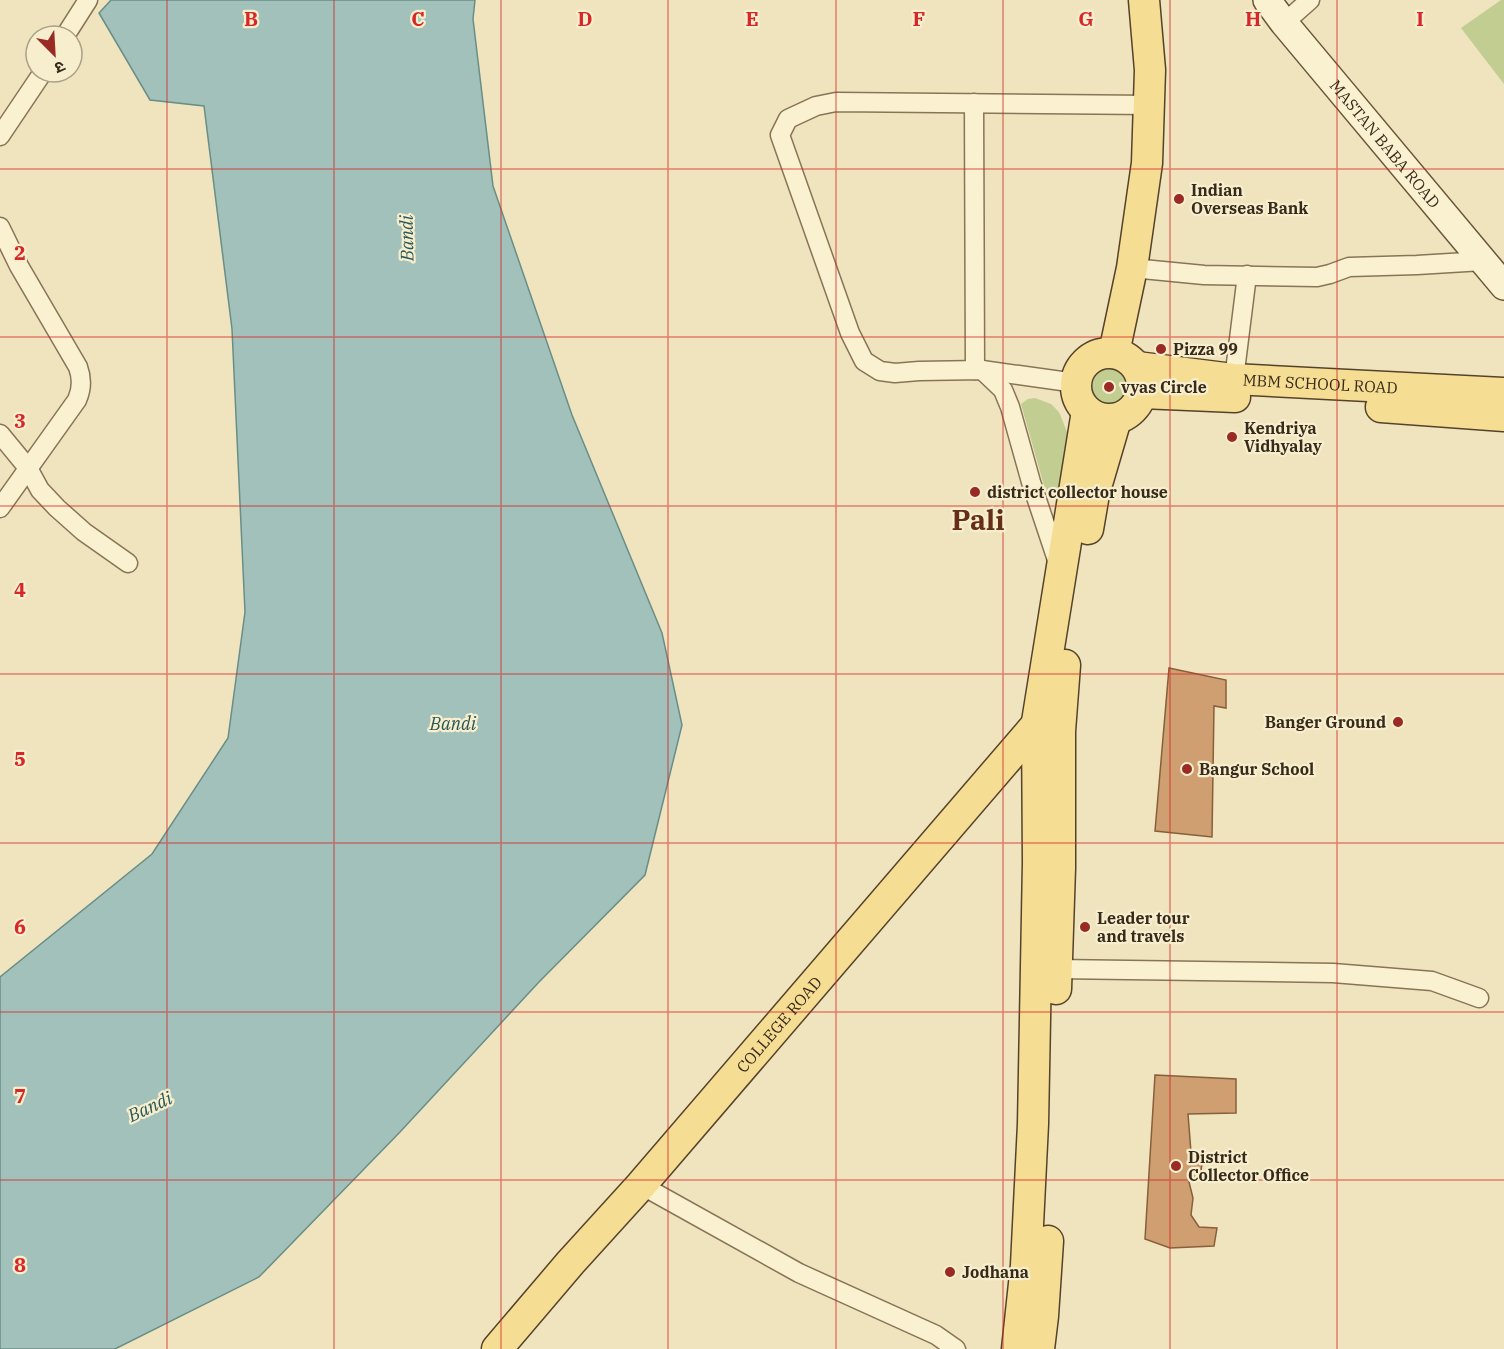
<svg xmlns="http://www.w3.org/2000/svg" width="1504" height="1349" font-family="'IBM Plex Serif','Noto Sans Devanagari',serif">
<rect width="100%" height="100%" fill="#efe4be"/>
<g fill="#c2cd92">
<path d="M 1501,0 L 1504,0 L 1504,84 L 1461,28 Z"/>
<circle cx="1109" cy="388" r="19"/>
<path d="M 1035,398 L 1051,404 L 1057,410 L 1060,414 L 1067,432 L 1065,496 L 1051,499 L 1045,489 L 1021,404 L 1028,399 Z"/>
</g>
<path fill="#a1c1ba" stroke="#698e88" stroke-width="1.5" d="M 111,0 L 475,0 L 473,19 L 493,186 L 572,415 L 662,633 L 682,725 L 645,875 L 539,982 L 400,1132 L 259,1277 L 115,1349 L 0,1349 L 0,977 L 152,854 L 228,738 L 245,612 L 232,329 L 204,106 L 150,100 L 99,13 Z"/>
<g fill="#cf9f72" stroke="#885f3b" stroke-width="1.5">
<path d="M 1169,668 L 1226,680 L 1226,708 L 1214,706 L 1212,837 L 1155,831 Z"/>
<path d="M 1155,1075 L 1236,1079 L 1236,1113 L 1188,1114 L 1191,1152 L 1203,1154 L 1200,1180 L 1188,1178 L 1193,1198 L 1191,1215 L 1199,1227 L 1217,1228 L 1214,1246 L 1170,1248 L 1145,1239 Z"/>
</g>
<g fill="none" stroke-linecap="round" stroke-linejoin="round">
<defs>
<g id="street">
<path d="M 1284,23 L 1310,0"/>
<path d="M 65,36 L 88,0"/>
<path d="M 974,103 L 975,370"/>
<path d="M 0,136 L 43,72"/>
<path d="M 0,227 L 19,266 L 78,367 C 82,378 82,389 77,400 L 0,508"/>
<path d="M 1132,268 L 1204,275 L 1317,277 L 1330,274 L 1349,267 L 1417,265 L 1483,261"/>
<path d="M 982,370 L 1003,390 L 1010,407 L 1031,482 L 1058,563"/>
<path d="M 1076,383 L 982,370 L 919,371 L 895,373 L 880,371 L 864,361 L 850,333 L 780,135 L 788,119 L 816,106 L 836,102 L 1150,105"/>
<path d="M 1233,387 L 1247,275"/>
<path d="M 0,434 L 28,468 L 40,490 L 57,508 L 84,532 L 128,563"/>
<path d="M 1057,969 L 1333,973 L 1432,981 L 1479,998"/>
<path d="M 641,1185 L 799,1273 L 936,1335 L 956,1349"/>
</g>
<g id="secondary">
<path id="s1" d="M 1267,0 L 1284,23 L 1504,286"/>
</g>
<g id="primary">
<circle cx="1109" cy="386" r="33"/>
<path d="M 1114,353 L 1132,268 L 1147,163 L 1150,70 L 1144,0"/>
<path id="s2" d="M 1137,367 L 1233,379 L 1504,393"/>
<path d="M 1142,393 L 1235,397"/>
<path d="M 1381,407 L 1504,416"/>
<path d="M 1088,529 L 1094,494 L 1116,419"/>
<path d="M 1056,989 L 1060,868 L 1060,731 L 1065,665"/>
<path id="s3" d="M 497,1349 L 571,1262 L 641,1185 L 1044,716"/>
<path d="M 1017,1349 L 1026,1265 L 1033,1124 L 1038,862 L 1037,722 L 1087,411"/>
<path d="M 1039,1349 L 1043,1316 L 1048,1241"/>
</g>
</defs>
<use href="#street" stroke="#887456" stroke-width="21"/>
<use href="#secondary" stroke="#6a5539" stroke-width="30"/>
<use href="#primary" stroke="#55422b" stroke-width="33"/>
<use href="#street" stroke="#faf1d1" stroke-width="18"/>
<use href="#secondary" stroke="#faf1d1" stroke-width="27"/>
<use href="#primary" stroke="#f5dd93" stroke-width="30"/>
</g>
<path fill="none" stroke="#d62828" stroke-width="1.5" stroke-opacity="0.55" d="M 167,0 L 167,1349M 334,0 L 334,1349M 501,0 L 501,1349M 668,0 L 668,1349M 836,0 L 836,1349M 1003,0 L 1003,1349M 1170,0 L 1170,1349M 1337,0 L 1337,1349M 0,169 L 1504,169M 0,337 L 1504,337M 0,506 L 1504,506M 0,674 L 1504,674M 0,843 L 1504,843M 0,1012 L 1504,1012M 0,1180 L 1504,1180"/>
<g fill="#992b24" stroke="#f7eece" stroke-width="2">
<circle cx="1179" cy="199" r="6"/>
<circle cx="1161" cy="349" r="6"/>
<circle cx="1109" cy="387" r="6"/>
<circle cx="1232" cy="437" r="6"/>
<circle cx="975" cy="492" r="6"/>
<circle cx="1398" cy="722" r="6"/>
<circle cx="1187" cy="769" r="6"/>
<circle cx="1085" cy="927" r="6"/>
<circle cx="1176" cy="1166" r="6"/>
<circle cx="950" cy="1272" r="6"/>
</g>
<g text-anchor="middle" stroke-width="4.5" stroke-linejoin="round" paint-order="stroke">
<g font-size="16" fill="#372a1b" stroke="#f7eece">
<text dy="6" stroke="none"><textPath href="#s1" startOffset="186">MASTAN BABA ROAD</textPath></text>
<text dy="6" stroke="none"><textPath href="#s2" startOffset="184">MBM SCHOOL ROAD</textPath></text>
<text dy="6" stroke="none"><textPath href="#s3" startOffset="430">COLLEGE ROAD</textPath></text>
</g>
<g font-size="16" font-weight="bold" fill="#372a1b" stroke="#f7eece" text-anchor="start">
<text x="1191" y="196">Indian<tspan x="1191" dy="18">Overseas Bank</tspan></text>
<text x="1173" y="355">Pizza 99</text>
<text x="1121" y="393">vyas Circle</text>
<text x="1244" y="434">Kendriya<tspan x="1244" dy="18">Vidhyalay</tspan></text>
<text x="987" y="498">district collector house</text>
<text x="1386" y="728" text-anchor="end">Banger Ground</text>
<text x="1199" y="775">Bangur School</text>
<text x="1097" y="924">Leader tour<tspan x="1097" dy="18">and travels</tspan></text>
<text x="1188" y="1163">District<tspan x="1188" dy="18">Collector Office</tspan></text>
<text x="962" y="1278">Jodhana</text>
</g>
<g font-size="18" font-style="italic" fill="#2a5757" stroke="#f7eece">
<text transform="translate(407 238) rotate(-91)" y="6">Bandi</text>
<text x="453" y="730">Bandi</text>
<text transform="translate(150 1107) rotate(-25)" y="6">Bandi</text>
</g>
<g font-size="28" font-weight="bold" fill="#652e19" stroke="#f7eece">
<text x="978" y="530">Pali</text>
</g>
</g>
<g font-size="20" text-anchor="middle" font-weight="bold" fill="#d62828" stroke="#f7eece" stroke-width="4.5" stroke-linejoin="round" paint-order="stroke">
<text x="251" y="26">B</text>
<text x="418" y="26">C</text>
<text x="585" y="26">D</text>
<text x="752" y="26">E</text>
<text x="919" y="26">F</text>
<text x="1086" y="26">G</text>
<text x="1253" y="26">H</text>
<text x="1420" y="26">I</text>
<text x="20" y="260">2</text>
<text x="20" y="428">3</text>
<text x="20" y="597">4</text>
<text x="20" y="766">5</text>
<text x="20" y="934">6</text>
<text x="20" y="1103">7</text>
<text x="20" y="1272">8</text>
</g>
<g transform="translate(54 54) rotate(156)"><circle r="28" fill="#f7eece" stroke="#aaa086" stroke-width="1.5"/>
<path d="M0-4.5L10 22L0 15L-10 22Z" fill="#992b24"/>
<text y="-9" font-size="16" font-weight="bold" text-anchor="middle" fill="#372a1b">उ</text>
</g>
</svg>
